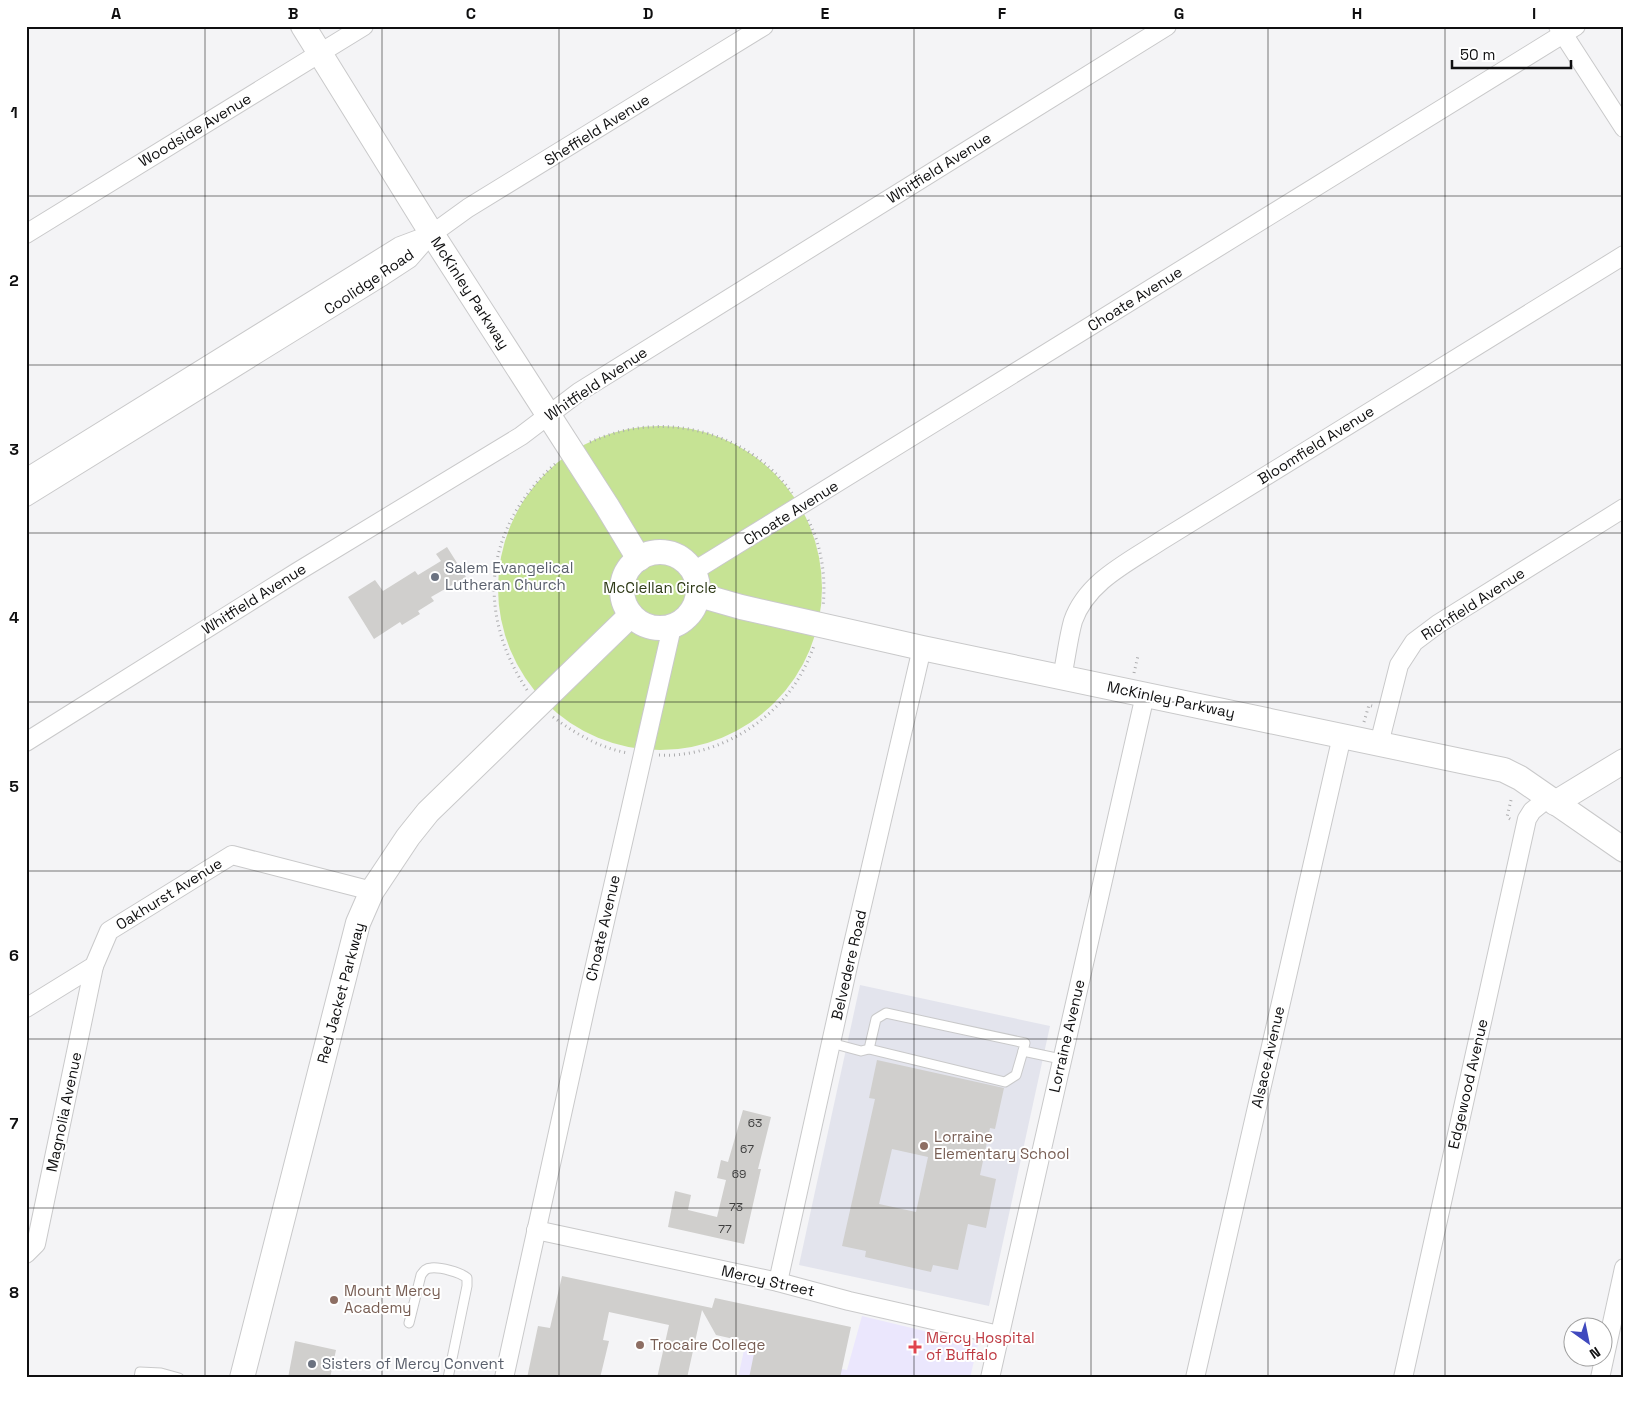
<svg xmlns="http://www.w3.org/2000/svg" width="1650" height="1404" font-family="'Space Grotesk',sans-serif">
<rect width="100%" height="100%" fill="#f4f4f6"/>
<path fill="#e3e4ed" d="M 860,985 L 1050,1026 L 989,1306 L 799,1265 Z"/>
<path fill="#ebe7fd" d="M 862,1316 L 978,1344 L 970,1378 L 738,1378 L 744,1350 L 847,1370 Z"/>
<circle fill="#c6e394" cx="660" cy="588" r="162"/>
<g fill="#d0cfcd" fill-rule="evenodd">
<path d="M 447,547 L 466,577 L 431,597 L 434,601 L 418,611 L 420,614 L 402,625 L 400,622 L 374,639 L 348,597 L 375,580 L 383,591 L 415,571 L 418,575 L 441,561 L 436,554 Z"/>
<path d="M 877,1060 L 1004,1088 L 995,1129 L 990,1128 L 980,1175 L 996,1179 L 986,1228 L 968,1224 L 958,1270 L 933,1265 L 931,1272 L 865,1257 L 866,1251 L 842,1246 L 875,1099 L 869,1098 ZM 892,1149 L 928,1157 L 916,1212 L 879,1204 Z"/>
<path d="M 743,1110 L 771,1117 L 758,1169 L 761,1169 L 744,1244 L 668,1227 L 675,1191 L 691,1195 L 688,1210 L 717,1217 L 726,1180 L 717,1178 L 721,1160 L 728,1162 Z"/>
<path d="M 562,1276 L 712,1308 L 715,1298 L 851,1327 L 840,1378 L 749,1378 L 756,1344 L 716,1335 L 702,1310 L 687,1378 L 657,1378 L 669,1325 L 609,1312 L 603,1340 L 609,1341 L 600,1378 L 527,1378 L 538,1326 L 550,1328 Z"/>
<path d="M 295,1341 L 336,1350 L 330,1378 L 288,1378 Z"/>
</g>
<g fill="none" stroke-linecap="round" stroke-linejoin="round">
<defs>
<g id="lane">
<path d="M 831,1043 L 861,1051 L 869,1049 L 876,1019 L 886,1013 L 1025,1043 L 1023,1051 L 1061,1059"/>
<path d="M 869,1049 L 1005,1082 L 1016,1075 L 1023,1051"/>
<path d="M 409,1323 L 421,1275 C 424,1271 426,1268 431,1268 C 440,1267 460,1272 467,1278 L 467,1286 L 448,1378"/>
<path d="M 139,1378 L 140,1372 L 161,1373 L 179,1378"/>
</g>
<g id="street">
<path d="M 1558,26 L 1624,128"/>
<path d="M 26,234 L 364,26"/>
<path d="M 26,478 L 400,246 L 432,234 L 468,208 L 764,26"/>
<path d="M 26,497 L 383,276 L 409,259 L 430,235"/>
<path d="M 694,571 L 1576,26"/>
<path d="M 1062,677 C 1066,659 1068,639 1073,621 C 1087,581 1129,562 1162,540 L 1624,255"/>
<path d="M 26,742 L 297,572 L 521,436 L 579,392 L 1167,26"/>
<path d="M 1379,744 L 1399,665 L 1414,642 L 1438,624 L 1624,508"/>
<path d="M 26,1008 L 94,966 L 109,931 L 232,855 L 372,891"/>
<path d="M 536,1230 L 778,1282 L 849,1301 L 999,1335"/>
<path d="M 26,1254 L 36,1244 L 94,966"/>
<path d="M 778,1282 L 850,957 L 922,648"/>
<path d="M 504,1378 L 588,996 L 672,627"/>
<path d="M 990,1378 L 1145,695"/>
<path d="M 1195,1378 L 1342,736"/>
<path d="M 1403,1378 L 1527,819 L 1532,811 L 1548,798"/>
<path d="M 1600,1378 L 1624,1268"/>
</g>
<g id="secondary">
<path d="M 303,26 L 432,234 L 607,506 L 639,559"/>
<circle cx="660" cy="590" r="38"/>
<path d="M 699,595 L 741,607 L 922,648 L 1504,770 L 1520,778 L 1624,850"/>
<path d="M 1555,803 L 1624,761"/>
<path d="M 242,1378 L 358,923 L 372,891 L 408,837 L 428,812 L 631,615"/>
</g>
</defs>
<use href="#lane" stroke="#c9c9ca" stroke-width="11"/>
<use href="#street" stroke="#c9c9ca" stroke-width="20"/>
<use href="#secondary" stroke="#c9c9ca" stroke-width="26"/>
<g stroke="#acacae" stroke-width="3" stroke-dasharray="1 4" stroke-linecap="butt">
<path d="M 590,442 C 609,434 628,428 649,427 C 703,423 760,447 792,493"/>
<path d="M 808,520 C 822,546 826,578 823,607"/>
<path d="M 1134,673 L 1138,656"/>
<path d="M 527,690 C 475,611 485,527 555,464"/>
<path d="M 553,717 C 576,734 600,748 628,753"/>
<path d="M 1364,722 L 1369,705 L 1372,706"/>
<path d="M 659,755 C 711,758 766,727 795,684 C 803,672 809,659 814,646"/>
<path d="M 1510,819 L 1507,817 L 1511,800"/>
</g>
<use href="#lane" stroke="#fff" stroke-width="9"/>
<use href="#street" stroke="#fff" stroke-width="18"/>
<use href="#secondary" stroke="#fff" stroke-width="24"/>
</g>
<path fill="none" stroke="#0f0f10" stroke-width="1" stroke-opacity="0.55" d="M 205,26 L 205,1378M 382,26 L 382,1378M 559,26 L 559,1378M 736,26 L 736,1378M 914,26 L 914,1378M 1091,26 L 1091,1378M 1268,26 L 1268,1378M 1445,26 L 1445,1378M 26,196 L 1624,196M 26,365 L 1624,365M 26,533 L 1624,533M 26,702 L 1624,702M 26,871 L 1624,871M 26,1039 L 1624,1039M 26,1208 L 1624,1208"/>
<g fill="#6b7280" stroke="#fff" stroke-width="2">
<circle cx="435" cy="577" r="5"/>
<circle cx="312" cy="1364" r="5"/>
</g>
<g fill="#8d6e63" stroke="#fff" stroke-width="2">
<circle cx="924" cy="1146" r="5"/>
<circle cx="334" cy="1300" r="5"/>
<circle cx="640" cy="1345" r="5"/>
</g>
<path fill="#e0444e" stroke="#fff" stroke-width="2" d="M912.5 1339.5h5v5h5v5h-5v5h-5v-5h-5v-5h5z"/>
<g text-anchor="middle" stroke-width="4" stroke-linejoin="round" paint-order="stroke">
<g font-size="12" fill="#3f3f3f">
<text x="755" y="1127">63</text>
<text x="747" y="1153">67</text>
<text x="739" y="1178">69</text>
<text x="736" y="1211">73</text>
<text x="725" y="1233">77</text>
</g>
<g font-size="15" fill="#0f0f10" stroke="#fff">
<text transform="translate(195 130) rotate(-31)" y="5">Woodside Avenue</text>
<text transform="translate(597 130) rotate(-32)" y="5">Sheffield Avenue</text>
<text transform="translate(939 168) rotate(-32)" y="5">Whitfield Avenue</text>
<text transform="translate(369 282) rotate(-34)" y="5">Coolidge Road</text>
<text transform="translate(470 293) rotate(57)" y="5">McKinley Parkway</text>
<text transform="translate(1135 299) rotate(-32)" y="5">Choate Avenue</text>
<text transform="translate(596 384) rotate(-34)" y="5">Whitfield Avenue</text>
<text transform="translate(1316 445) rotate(-32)" y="5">Bloomfield Avenue</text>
<text transform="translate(791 513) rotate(-32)" y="5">Choate Avenue</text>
<text transform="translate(254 599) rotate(-32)" y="5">Whitfield Avenue</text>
<text transform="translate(1473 604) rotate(-33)" y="5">Richfield Avenue</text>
<text transform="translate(1171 700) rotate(12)" y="5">McKinley Parkway</text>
<text transform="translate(169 894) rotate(-32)" y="5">Oakhurst Avenue</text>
<text transform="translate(603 928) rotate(-77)" y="5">Choate Avenue</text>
<text transform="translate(849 965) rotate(-77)" y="5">Belvedere Road</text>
<text transform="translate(341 993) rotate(-75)" y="5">Red Jacket Parkway</text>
<text transform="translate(1067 1036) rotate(-77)" y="5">Lorraine Avenue</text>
<text transform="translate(1268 1057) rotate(-77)" y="5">Alsace Avenue</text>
<text transform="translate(1468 1084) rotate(-77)" y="5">Edgewood Avenue</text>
<text transform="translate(64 1112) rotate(-78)" y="5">Magnolia Avenue</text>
<text transform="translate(768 1281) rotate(13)" y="5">Mercy Street</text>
</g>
<g font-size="15" fill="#5b616d" stroke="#fff" text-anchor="start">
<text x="445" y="573">Salem Evangelical<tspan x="445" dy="17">Lutheran Church</tspan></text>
<text x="322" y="1369">Sisters of Mercy Convent</text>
</g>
<g font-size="15" fill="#2e3a17" stroke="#fff">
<text x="660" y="593">McClellan Circle</text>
</g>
<g font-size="15" fill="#785e54" stroke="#fff" text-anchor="start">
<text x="934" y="1142">Lorraine<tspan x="934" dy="17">Elementary School</tspan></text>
<text x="344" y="1296">Mount Mercy<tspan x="344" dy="17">Academy</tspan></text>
<text x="650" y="1350">Trocaire College</text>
</g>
<g font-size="15" fill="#be3a42" stroke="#fff" text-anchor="start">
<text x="926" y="1343">Mercy Hospital<tspan x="926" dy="17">of Buffalo</tspan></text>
</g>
</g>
<rect width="1650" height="1404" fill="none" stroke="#ffffff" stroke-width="55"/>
<g transform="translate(1588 1342) rotate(147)"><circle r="24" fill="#ffffff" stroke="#9f9f9f"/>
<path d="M0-4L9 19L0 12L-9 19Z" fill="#4049be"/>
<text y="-8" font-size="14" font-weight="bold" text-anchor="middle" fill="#0f0f10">N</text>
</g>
<path d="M1452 60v8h119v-8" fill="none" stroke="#0f0f10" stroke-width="2.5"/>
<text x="1460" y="60" font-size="15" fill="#0f0f10" stroke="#ffffff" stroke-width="4" paint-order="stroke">50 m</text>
<rect x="28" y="28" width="1594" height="1348" fill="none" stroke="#0f0f10" stroke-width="2"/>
<g font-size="16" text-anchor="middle" font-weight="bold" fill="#0f0f10">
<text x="116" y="19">A</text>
<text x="293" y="19">B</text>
<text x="471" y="19">C</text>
<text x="648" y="19">D</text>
<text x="825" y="19">E</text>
<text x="1002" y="19">F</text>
<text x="1179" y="19">G</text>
<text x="1357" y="19">H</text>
<text x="1534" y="19">I</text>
<text x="14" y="118">1</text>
<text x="14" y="286">2</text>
<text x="14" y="455">3</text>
<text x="14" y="623">4</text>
<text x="14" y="792">5</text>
<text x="14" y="961">6</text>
<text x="14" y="1129">7</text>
<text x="14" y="1298">8</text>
</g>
</svg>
